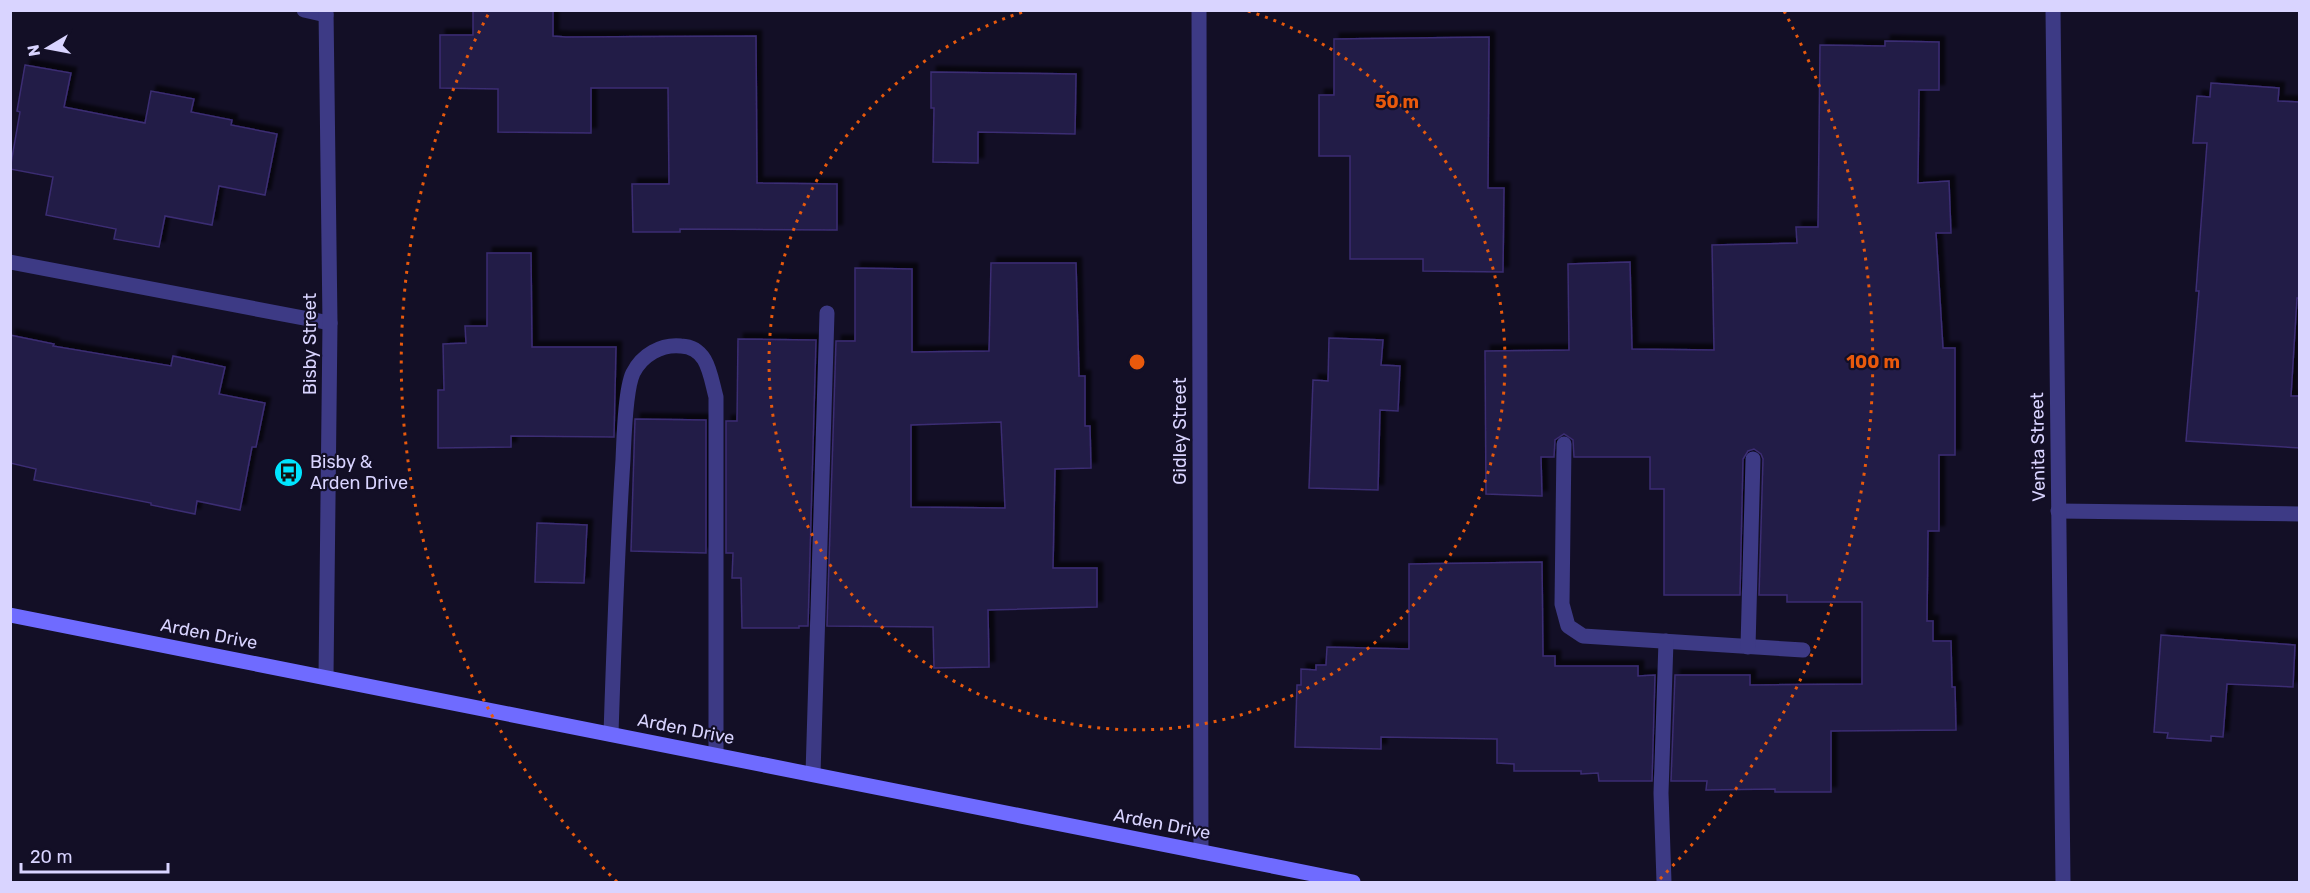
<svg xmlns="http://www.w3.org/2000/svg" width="2310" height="893" font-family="Rubik,sans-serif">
<defs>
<filter id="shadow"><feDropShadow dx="5.5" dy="-5.5" stdDeviation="1.5" flood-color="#0009"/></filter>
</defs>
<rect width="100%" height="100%" fill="#130f26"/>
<g fill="#241b47" stroke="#3b2d73" stroke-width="1.5" fill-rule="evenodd" filter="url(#shadow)">
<path d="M 473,10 L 553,10 L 553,36 L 566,37 L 756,36 L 757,183 L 837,184 L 837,230 L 680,229 L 680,232 L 633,232 L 632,184 L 669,184 L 668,88 L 591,88 L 591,133 L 498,132 L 498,89 L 440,88 L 440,35 L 473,35 Z"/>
<path d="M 1489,37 L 1488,188 L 1504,188 L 1503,272 L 1423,271 L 1423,259 L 1350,259 L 1350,156 L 1319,156 L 1319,95 L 1334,95 L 1334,39 Z"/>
<path d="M 1885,41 L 1939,42 L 1939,90 L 1919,90 L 1918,183 L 1949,181 L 1951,233 L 1936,233 L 1943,348 L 1955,348 L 1955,455 L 1939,455 L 1939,531 L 1928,531 L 1927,621 L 1933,621 L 1933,641 L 1951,641 L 1952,687 L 1955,687 L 1956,730 L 1831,731 L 1831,792 L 1775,792 L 1775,789 L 1706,790 L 1707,781 L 1671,781 L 1675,675 L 1750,675 L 1750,685 L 1862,684 L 1862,602 L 1787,602 L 1787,595 L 1759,595 L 1763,459 L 1761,454 L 1754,449 L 1748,451 L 1743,459 L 1740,595 L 1664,595 L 1664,489 L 1650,489 L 1650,457 L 1574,457 L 1573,440 L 1564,434 L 1555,440 L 1554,457 L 1541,457 L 1542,496 L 1486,494 L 1485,351 L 1569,350 L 1568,264 L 1630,262 L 1632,349 L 1714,350 L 1712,245 L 1797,243 L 1796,227 L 1818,227 L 1820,45 L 1885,46 Z"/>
<path d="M 25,65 L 71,73 L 64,107 L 145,123 L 151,91 L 194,99 L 191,112 L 232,120 L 231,125 L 277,134 L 265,195 L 219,186 L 212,225 L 165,216 L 159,247 L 114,239 L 116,229 L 46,215 L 53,177 L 10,169 L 20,112 L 17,111 Z"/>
<path d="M 931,72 L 1076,74 L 1075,134 L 978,132 L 978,163 L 933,162 L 934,108 L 931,108 Z"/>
<path d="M 2211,83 L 2279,88 L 2278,101 L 2300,102 L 2300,298 L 2297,298 L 2291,396 L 2300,396 L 2300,448 L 2186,441 L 2199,291 L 2196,291 L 2207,143 L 2193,143 L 2197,96 L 2210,97 Z"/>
<path d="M 487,253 L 531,253 L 532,347 L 616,347 L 614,437 L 511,436 L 511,447 L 438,448 L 438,390 L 444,390 L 443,344 L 466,343 L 465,326 L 487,326 Z"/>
<path d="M 991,263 L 1076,263 L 1079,376 L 1085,376 L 1085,426 L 1090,426 L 1091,468 L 1055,469 L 1053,568 L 1097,568 L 1097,607 L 988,610 L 989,667 L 934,668 L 933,627 L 827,626 L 836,341 L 855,341 L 855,268 L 912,269 L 912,352 L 989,351 ZM 1001,422 L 1005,508 L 911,507 L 911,425 Z"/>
<path d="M 10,335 L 54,344 L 53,346 L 171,366 L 173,356 L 225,367 L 219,394 L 265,403 L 256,447 L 252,447 L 240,510 L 197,501 L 195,514 L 151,505 L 151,503 L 34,480 L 36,469 L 10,463 Z"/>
<path d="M 1329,338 L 1383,340 L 1381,365 L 1400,366 L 1398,411 L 1380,410 L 1378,490 L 1309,488 L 1313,380 L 1328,381 Z"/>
<path d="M 738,339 L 816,340 L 808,626 L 799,626 L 799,628 L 742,628 L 741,578 L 732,578 L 733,553 L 726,553 L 726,421 L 737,421 Z"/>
<path d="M 635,419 L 706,420 L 706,553 L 631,551 Z"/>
<path d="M 537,523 L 587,525 L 584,583 L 535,582 Z"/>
<path d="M 1542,562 L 1543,656 L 1555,656 L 1555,666 L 1638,666 L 1638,676 L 1655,675 L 1652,781 L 1599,781 L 1598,773 L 1581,774 L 1581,771 L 1514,771 L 1514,764 L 1497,763 L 1497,739 L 1381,737 L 1381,749 L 1295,747 L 1297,685 L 1301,685 L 1301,669 L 1316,670 L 1316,665 L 1326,665 L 1327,647 L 1409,649 L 1409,564 Z"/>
<path d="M 2161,635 L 2295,645 L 2293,687 L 2227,684 L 2223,737 L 2211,736 L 2211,741 L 2167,738 L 2168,733 L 2154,732 Z"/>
</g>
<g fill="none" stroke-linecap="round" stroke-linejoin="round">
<g stroke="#3d3a85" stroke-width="15">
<path d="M 10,262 L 330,323"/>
<path d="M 1564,444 L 1562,604 L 1568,626 L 1583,636 L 1803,650"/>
<path d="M 2058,511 L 2300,514"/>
<path d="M 1748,647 L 1753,459"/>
<path d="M 611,734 C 614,642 617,551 623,460 C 624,440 625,390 633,373 C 642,355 661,344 681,346 C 708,347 710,375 716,397 L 716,755"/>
<path d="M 813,774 L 827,313"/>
<path d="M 1664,882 L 1661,793 L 1666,641"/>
</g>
<g stroke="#3d3a85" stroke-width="15">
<path d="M 304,10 L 326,15"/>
<path d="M 326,10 L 330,323 L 326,677"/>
<path d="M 1199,10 L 1201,852"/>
<path d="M 2053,10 L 2063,882"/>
</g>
<path stroke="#6f6bff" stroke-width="15" d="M 10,615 L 1353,882"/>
</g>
<g fill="none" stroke="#e8590c" stroke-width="3" stroke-dasharray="3 6">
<path d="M1248 11A368 368 0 1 1 1026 11"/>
<path d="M617 882A736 736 0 0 1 490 11M1784 11A736 736 0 0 1 1657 882"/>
</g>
<defs>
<symbol id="bus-disc" viewBox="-11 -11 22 22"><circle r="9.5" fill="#00e5ff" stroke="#130f26"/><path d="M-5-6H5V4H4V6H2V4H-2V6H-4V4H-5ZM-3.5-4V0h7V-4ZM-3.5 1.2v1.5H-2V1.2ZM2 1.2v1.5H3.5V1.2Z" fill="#111"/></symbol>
</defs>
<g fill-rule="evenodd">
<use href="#bus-disc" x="272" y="456" width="33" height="33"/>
</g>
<g text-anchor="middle" stroke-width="4.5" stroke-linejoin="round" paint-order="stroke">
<g font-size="18" fill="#d9d4ff" stroke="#130f26">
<text transform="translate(310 344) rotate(-90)" y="6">Bisby Street</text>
<text transform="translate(1180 431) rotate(-90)" y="6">Gidley Street</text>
<text transform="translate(2038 447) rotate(-91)" y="6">Venita Street</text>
<text transform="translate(209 634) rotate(11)" y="6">Arden Drive</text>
<text transform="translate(686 729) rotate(11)" y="6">Arden Drive</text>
<text transform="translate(1162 824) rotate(11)" y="6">Arden Drive</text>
</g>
<g font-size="18" fill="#d9d4ff" stroke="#130f26" text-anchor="start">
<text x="310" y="468">Bisby &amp;<tspan x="310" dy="21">Arden Drive</tspan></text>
</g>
</g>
<circle cx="1137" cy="362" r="9" fill="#e8590c" stroke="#130f26" stroke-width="3"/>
<g font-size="18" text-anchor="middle" font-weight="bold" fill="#e8590c" stroke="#130f26" stroke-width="4.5" stroke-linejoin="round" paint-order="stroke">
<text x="1397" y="108">50 m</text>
<text x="1873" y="368">100 m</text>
</g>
<rect width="2310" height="893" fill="none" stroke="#d9d4ff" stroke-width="24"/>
<g transform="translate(48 48) rotate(260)" stroke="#130f26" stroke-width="4.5" paint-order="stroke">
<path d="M0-4.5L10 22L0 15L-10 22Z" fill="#d9d4ff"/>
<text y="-9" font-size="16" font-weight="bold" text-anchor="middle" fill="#d9d4ff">N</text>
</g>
<path d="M21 863v9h147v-9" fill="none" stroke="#d9d4ff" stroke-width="3"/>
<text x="30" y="863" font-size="18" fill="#d9d4ff" stroke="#130f26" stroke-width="4.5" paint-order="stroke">20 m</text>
</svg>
